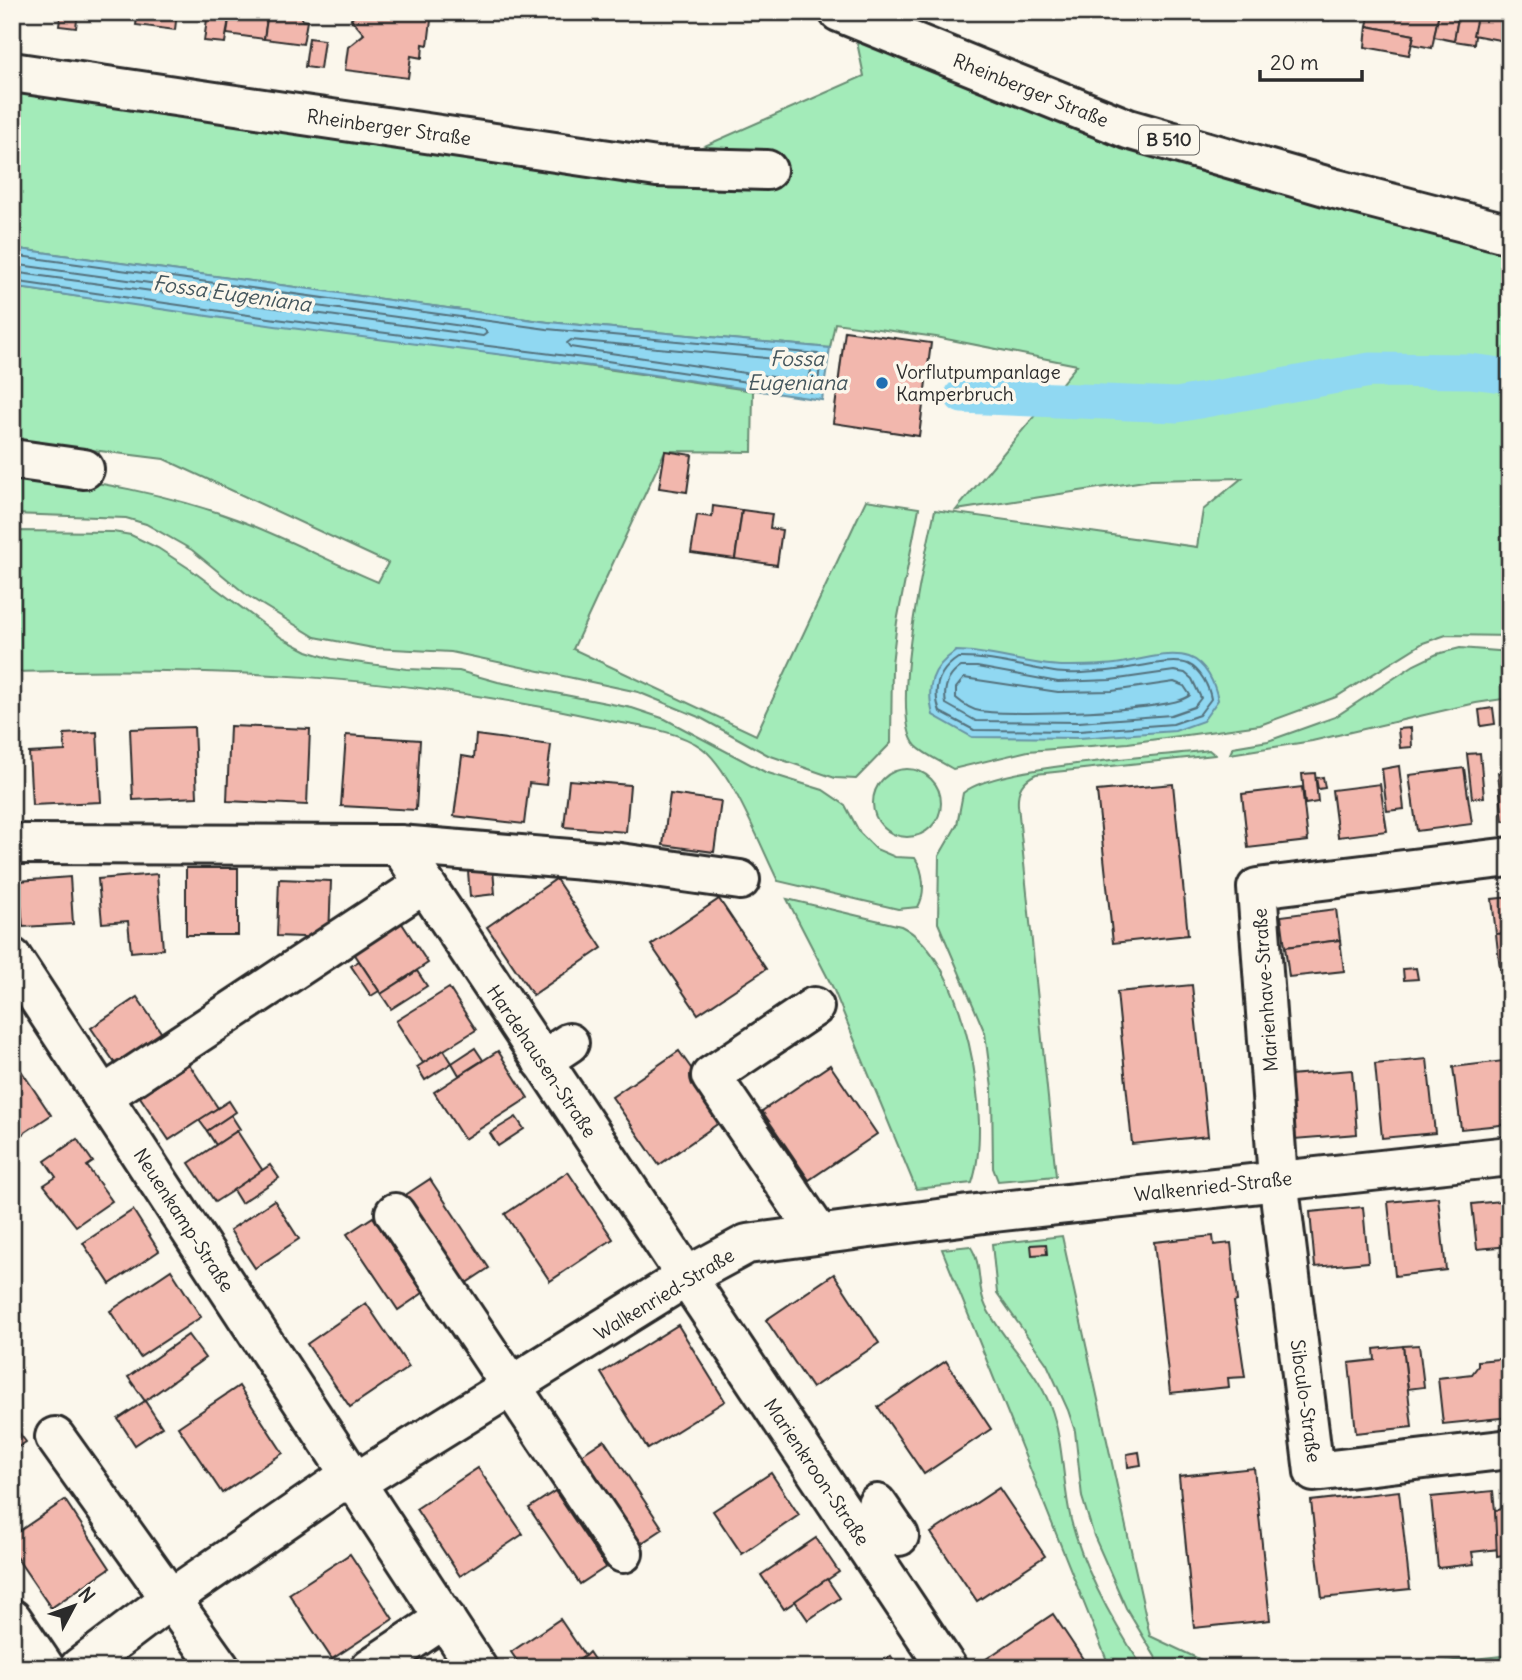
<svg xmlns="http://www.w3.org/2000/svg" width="1522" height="1680" font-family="Delius,sans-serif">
<rect width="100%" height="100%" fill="#fbf7ec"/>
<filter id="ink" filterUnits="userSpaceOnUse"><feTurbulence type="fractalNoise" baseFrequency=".0143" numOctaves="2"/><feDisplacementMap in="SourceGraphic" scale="14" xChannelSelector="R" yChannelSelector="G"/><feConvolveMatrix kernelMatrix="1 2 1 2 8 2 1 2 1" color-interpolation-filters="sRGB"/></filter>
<g filter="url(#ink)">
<g fill="#a3ebb9" stroke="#678b72" stroke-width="2">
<path d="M 852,18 L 1128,129 L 1510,234 L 1510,636 L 1446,635 L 1423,643 L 1336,697 L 1260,725 L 1128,743 L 1028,751 L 953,769 C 942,762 925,755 916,746 C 888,715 926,552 935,510 L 1197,547 L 1203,510 L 1242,478 L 1151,480 L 956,510 L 1077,365 L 936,337 L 835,323 L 830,348 L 548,322 L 12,248 L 12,72 L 657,167 L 864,76 Z"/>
<path d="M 12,287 C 259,323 507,352 753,391 L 752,452 L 665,451 L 573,649 L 756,735 L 866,500 L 919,508 L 897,622 L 892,664 L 891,743 L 856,779 L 835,778 L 768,755 L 701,718 L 638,692 L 451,652 L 373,648 L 315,637 L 248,596 L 192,550 L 146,524 L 126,518 L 12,514 L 12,469 C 89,481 163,492 236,519 C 285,537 330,562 378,582 L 388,563 L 164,459 L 12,440 Z"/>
<path d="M 12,531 L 113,532 L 131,535 L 158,548 L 190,569 L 282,638 L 307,651 L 332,659 L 407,669 L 459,671 L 498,682 L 632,708 L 665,719 L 765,772 L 823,790 L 845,805 L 860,833 L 876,849 L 895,857 L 915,858 C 924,871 926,893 918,907 L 898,909 L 778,881 C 761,847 731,769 702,748 C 676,729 633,726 601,719 C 408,676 210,666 12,672 Z"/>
<path d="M 1460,648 L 1510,652 L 1510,698 L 1476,703 L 1312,741 L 1230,754 L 1233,747 L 1268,741 L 1335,717 L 1414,665 L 1437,654 Z"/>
<path d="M 1209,750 L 1215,755 L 1036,774 C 1022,781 1017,790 1018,805 L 1056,1176 L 998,1181 L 993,1168 L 992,1088 L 985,1033 L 938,923 L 939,856 L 957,825 L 963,793 C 995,765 1160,757 1209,750 Z"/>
<circle cx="907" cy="803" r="34"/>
<path d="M 787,899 L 901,926 C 966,958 993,1121 972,1183 L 916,1189 L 833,988 Z"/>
<path d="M 1062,1236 L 1150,1636 L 1218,1668 L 1162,1668 L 1126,1608 L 1094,1536 L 1082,1497 L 1075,1431 L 1068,1410 L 1047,1364 L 997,1293 L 992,1244 Z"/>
<path d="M 970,1246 C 983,1264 976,1287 986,1307 C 1004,1342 1035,1367 1050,1405 C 1064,1442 1062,1481 1071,1520 C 1084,1571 1114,1624 1143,1668 L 1110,1668 L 942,1249 Z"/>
<path d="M 1510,1655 L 1510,1668 L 1389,1668 Z"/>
</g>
<g fill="#90d8f2" stroke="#6893a2" stroke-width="2">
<path d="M 12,248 L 548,322 L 830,348 L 822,400 L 606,368 L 275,326 L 12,287 Z"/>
<path d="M 956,651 C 992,651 1026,665 1062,666 C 1079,666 1098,666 1115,664 C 1137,661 1168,650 1189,657 C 1206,663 1215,684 1218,700 L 1203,721 L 1175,731 L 1079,738 L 972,737 L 933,715 C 926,686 931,668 956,651 Z"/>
</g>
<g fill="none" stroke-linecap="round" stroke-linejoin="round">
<g stroke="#53707b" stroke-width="2">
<path d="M 12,255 L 547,329 L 818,354 L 821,358 L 817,390 L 813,392 L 607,361 L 276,319 L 12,281"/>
<path d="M 12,264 L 484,329 L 487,333 L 483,336 L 12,272"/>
<path d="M 571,340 L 809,362 L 811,372 L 806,382 L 570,347 L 567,343 Z"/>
<path d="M 958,658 C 990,657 1022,667 1054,672 C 1071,675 1091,672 1108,671 C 1128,670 1171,657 1188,664 C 1201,670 1209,687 1211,699 L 1199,715 L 1173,724 L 1079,731 L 974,730 L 940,712 C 932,689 938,671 958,658 Z"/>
<path d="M 961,667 L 977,667 L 1058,682 L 1111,680 L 1174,671 L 1185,673 L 1192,679 L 1201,698 L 1194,707 L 1171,715 L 1079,722 L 976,721 L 946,704 C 943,688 947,676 961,667 Z"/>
<path d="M 964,678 L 1058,692 L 1112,691 L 1174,682 L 1184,686 L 1190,695 C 1173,712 1009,716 980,711 C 971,710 963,704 956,698 L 956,688 Z"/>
</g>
<path stroke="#90d8f2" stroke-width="35" d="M 962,396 L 1177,405 L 1370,370 L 1470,371 L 1510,376"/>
</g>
<g fill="#f2b7ad" stroke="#2b2b2b" stroke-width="2">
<path d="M 61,12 L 78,12 L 76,28 L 59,26 Z"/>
<path d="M 138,12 L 177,12 L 175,30 L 136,25 Z"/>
<path d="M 208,12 L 230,12 L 225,43 L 204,41 Z"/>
<path d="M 230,12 L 268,12 L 264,39 L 227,34 Z"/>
<path d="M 268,12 L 303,12 L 302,20 L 307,21 L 303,44 L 264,39 Z"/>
<path d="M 359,12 L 432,12 L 428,45 L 423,44 L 422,58 L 411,56 L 408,78 L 345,70 L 348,47 L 364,34 L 351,19 Z"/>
<path d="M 1261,12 L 1297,12 L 1295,20 Z"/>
<path d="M 1309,12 L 1331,12 L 1329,20 L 1308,16 Z"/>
<path d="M 1370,12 L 1439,12 L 1432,48 L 1412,44 L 1414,35 L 1367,26 Z"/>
<path d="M 1439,12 L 1459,12 L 1454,41 L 1434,37 Z"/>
<path d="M 1459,12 L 1478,12 L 1474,44 L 1454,41 Z"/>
<path d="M 1478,12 L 1510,12 L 1510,42 L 1473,35 Z"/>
<path d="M 1367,26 L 1414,35 L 1409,55 L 1365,47 Z"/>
<path d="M 309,38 L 324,40 L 320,69 L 305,67 Z"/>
<path d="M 845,331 L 931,343 L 919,436 L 833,423 Z"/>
<path d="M 665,451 L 692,455 L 687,492 L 659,488 Z"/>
<path d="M 713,506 L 742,510 L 735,559 L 691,553 L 697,515 L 712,517 Z"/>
<path d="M 742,510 L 772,514 L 770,528 L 782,530 L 777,565 L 735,559 Z"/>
<path d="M 1493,708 L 1495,724 L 1481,726 L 1479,710 Z"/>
<path d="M 230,726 L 310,729 L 307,805 L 227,801 Z"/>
<path d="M 194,727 L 197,797 L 133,800 L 130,729 Z"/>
<path d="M 1411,728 L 1412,747 L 1400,748 L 1398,729 Z"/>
<path d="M 97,732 L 101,802 L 32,805 L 29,753 L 65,751 L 64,734 Z"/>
<path d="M 346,735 L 420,740 L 416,810 L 341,806 Z"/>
<path d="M 476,735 L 551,745 L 546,785 L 529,783 L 524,824 L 454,816 L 462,756 L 474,758 Z"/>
<path d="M 1480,753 L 1484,797 L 1472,798 L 1467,754 Z"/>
<path d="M 1399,766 L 1404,809 L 1387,811 L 1382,769 Z"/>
<path d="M 1464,768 L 1472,824 L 1417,831 L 1409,775 Z"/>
<path d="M 1510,772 L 1510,820 L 1503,821 L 1498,773 Z"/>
<path d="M 1315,773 L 1318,802 L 1305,804 L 1302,774 Z"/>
<path d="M 1323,777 L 1325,788 L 1318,789 L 1316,778 Z"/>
<path d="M 569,780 L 630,785 L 626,832 L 564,827 Z"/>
<path d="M 1173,784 L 1188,935 L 1113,943 L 1097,791 Z"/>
<path d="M 1380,784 L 1387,831 L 1338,837 L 1332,790 Z"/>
<path d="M 1302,787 L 1308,841 L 1248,848 L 1242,794 Z"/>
<path d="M 670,794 L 721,801 L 714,852 L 663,845 Z"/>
<rect x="186" y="868" width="52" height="67"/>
<path d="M 493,869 L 495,894 L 470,897 L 468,871 Z"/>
<path d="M 157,874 L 163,949 L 131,952 L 128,921 L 102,923 L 98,879 Z"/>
<path d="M 70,877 L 73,924 L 23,927 L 19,881 Z"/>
<path d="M 279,879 L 331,881 L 329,938 L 277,936 Z"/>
<path d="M 556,879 L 602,948 L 533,995 L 487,927 Z"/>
<path d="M 1510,897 L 1510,933 L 1496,934 L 1492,899 Z"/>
<path d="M 719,899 L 766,969 L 698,1014 L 651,945 Z"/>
<path d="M 1336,909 L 1340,940 L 1285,947 L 1281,916 Z"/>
<path d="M 397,916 L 428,963 L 381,994 L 350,947 Z"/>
<path d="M 1510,933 L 1510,968 L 1500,969 L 1496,934 Z"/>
<path d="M 1340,940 L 1344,971 L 1289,977 L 1285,947 Z"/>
<path d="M 359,961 L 379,991 L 371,996 L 351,966 Z"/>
<path d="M 1416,968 L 1418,979 L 1404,980 L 1403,969 Z"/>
<path d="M 417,971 L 427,986 L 391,1009 L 381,994 Z"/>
<path d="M 1192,985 L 1208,1136 L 1132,1144 L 1117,992 Z"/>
<path d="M 449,988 L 476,1030 L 423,1063 L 396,1021 Z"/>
<path d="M 137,997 L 165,1038 L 119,1069 L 91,1028 Z"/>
<path d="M 475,1048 L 483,1060 L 459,1075 L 452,1063 Z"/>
<path d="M 444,1050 L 452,1063 L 425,1080 L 417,1067 Z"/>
<path d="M 498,1051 L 528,1098 L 464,1139 L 434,1092 Z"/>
<path d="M 679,1051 L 726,1118 L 659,1165 L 612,1097 Z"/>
<path d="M 1427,1059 L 1435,1133 L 1382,1138 L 1375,1064 Z"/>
<path d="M 1503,1061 L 1510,1124 L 1461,1129 L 1453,1067 Z"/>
<path d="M 16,1063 L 51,1115 L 12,1141 L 12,1066 Z"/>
<path d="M 189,1064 L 218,1108 L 169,1140 L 140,1097 Z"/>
<path d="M 830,1065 L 877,1134 L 809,1180 L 762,1111 Z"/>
<path d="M 1352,1070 L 1357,1134 L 1294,1139 L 1289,1075 Z"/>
<path d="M 229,1101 L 236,1112 L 207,1131 L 199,1120 Z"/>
<path d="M 231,1115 L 240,1129 L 216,1145 L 207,1131 Z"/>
<path d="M 516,1117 L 524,1129 L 498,1146 L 490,1133 Z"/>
<path d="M 237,1131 L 263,1171 L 215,1202 L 189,1163 Z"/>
<path d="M 77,1139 L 93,1162 L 87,1166 L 112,1201 L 76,1226 L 44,1185 L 56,1177 L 45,1161 Z"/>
<path d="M 270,1165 L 279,1178 L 241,1203 L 233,1190 Z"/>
<path d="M 568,1172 L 613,1239 L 550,1281 L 505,1214 Z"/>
<path d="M 430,1179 L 489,1268 L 463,1285 L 404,1196 Z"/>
<path d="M 1438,1197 L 1446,1270 L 1395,1276 L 1388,1202 Z"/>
<path d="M 274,1200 L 299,1239 L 255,1268 L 230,1230 Z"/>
<path d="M 1510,1200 L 1510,1246 L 1477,1249 L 1472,1204 Z"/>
<path d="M 1363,1207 L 1368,1262 L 1315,1267 L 1310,1212 Z"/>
<path d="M 133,1210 L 159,1251 L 110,1284 L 83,1243 Z"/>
<path d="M 373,1217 L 423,1293 L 398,1310 L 347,1234 Z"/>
<path d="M 1213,1236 L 1214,1245 L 1231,1243 L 1237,1301 L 1234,1302 L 1245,1377 L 1228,1378 L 1229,1387 L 1170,1393 L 1154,1242 Z"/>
<path d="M 1046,1244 L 1047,1254 L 1032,1255 L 1031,1245 Z"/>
<path d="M 171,1270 L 201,1317 L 140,1357 L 110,1311 Z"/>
<path d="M 834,1274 L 879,1343 L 812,1388 L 766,1320 Z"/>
<path d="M 366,1303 L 409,1367 L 350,1407 L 307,1344 Z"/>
<path d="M 678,1325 L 725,1401 L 648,1449 L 601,1373 Z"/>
<path d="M 188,1335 L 205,1358 L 145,1401 L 128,1377 Z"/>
<path d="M 1419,1345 L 1424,1387 L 1408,1389 L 1403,1346 Z"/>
<path d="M 1403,1346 L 1412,1427 L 1356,1433 L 1349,1363 L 1375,1360 L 1374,1349 Z"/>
<path d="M 1509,1358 L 1510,1417 L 1443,1424 L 1438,1378 L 1472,1374 L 1478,1366 L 1478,1361 Z"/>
<path d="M 946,1361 L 991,1429 L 924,1474 L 878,1407 Z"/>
<path d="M 239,1386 L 283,1453 L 222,1493 L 178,1427 Z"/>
<path d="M 145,1401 L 162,1427 L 135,1445 L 118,1419 Z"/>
<path d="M 17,1430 L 26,1442 L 12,1451 L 12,1433 Z"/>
<path d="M 604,1440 L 663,1529 L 637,1546 L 578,1457 Z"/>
<path d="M 1139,1452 L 1141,1465 L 1128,1467 L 1127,1454 Z"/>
<path d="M 478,1468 L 523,1534 L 460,1576 L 416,1509 Z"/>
<path d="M 1254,1468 L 1270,1620 L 1194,1628 L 1179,1476 Z"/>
<path d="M 771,1473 L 799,1515 L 742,1554 L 713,1511 Z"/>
<path d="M 999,1488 L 1045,1556 L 977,1601 L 931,1533 Z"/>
<path d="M 555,1491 L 606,1567 L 580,1584 L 529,1508 Z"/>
<path d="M 1399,1491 L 1410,1589 L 1322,1598 L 1311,1501 Z"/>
<path d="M 1493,1491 L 1499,1549 L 1472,1552 L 1474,1564 L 1438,1568 L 1431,1497 Z"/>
<path d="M 65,1500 L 110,1568 L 51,1608 L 12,1551 L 12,1536 Z"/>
<path d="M 1510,1508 L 1510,1554 L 1497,1556 L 1495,1510 Z"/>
<path d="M 816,1538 L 839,1572 L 784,1609 L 761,1575 Z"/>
<path d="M 350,1554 L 393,1619 L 332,1659 L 289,1594 Z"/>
<path d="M 827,1579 L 840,1598 L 808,1620 L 795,1601 Z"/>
<path d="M 1053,1614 L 1089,1668 L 991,1668 L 986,1659 Z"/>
<path d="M 560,1619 L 585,1656 L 567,1668 L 522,1668 L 511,1652 Z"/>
<path d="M 589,1652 L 599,1667 L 567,1668 L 585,1656 Z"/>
<path d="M 891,1656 L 899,1668 L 874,1668 Z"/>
</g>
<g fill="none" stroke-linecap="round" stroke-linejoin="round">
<defs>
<g id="minor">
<path d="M 12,72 L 657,167 L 767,170"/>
<path d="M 12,459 L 84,469"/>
<path d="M 12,844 L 399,845 L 620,863 L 740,880"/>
<path d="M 399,845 L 947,1668"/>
<path d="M 1510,857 L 1257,888 L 1278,1179 L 1314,1472 L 1510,1449"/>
<path d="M 12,958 L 477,1668"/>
<path d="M 814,1007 L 711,1076 L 818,1233"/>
<path d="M 542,1061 L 569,1043"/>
<path d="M 103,1096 L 424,884"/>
<path d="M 395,1213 L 623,1553"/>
<path d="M 55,1437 L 220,1668"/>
<path d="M 877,1504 L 899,1536"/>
<path d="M 12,1619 L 45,1668"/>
<path d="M 79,1668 L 170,1599 L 337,1484 L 355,1483 L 686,1277 L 747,1244 L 984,1213 L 1510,1156"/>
<path d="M 370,1668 L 445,1618"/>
</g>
<path id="major" d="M 839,12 L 1128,129 L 1336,189 L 1510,234"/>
</defs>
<use href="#minor" stroke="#2b2b2b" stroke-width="44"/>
<use href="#major" stroke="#2b2b2b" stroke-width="44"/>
<use href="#minor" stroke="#fbf7ec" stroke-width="38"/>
<use href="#major" stroke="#fbf7ec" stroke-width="38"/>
</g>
</g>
<circle fill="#1f6fb2" stroke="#fbf7ec" stroke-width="2.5" cx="882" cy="383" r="7"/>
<g text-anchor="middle" stroke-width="7" stroke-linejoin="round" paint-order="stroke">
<rect fill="#fbf7ec" stroke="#696865" stroke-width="2" x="1139" y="125.5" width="60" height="29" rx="5"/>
<g font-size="18" font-weight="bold" fill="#2b2b2b">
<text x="1169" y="146">B 510</text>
</g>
<g font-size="19" fill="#2b2b2b" stroke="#fbf7ec">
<text transform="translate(1031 90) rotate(22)" y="7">Rheinberger Straße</text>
<text transform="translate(389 127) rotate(8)" y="7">Rheinberger Straße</text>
<text transform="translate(1265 990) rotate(-94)" y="7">Marienhave-Straße</text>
<text transform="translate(542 1061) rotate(56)" y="7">Hardehausen-Straße</text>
<text transform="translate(1213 1186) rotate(-6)" y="7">Walkenried-Straße</text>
<text transform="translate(184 1220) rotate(57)" y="7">Neuenkamp-Straße</text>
<text transform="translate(664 1294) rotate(-31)" y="7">Walkenried-Straße</text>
<text transform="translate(1306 1401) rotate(82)" y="7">Sibculo-Straße</text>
<text transform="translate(817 1472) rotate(56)" y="7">Marienkroon-Straße</text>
</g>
<g font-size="19" fill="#2b2b2b" stroke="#fbf7ec" text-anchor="start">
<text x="896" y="379">Vorflutpumpanlage<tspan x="896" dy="22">Kamperbruch</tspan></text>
</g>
<g font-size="21" font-style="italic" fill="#44565d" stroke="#fbf7ec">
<text transform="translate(232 294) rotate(8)" y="7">Fossa Eugeniana</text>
<text x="797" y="366">Fossa<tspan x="797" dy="24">Eugeniana</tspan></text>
</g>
</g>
<rect width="1522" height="1680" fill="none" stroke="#fbf7ec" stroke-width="42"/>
<rect x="21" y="21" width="1480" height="1638" fill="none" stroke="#2b2b2b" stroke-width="2.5" filter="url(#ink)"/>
<g transform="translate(74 1606) rotate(49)" stroke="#fbf7ec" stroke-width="5" paint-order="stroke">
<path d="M0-5L12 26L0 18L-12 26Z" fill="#2b2b2b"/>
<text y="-10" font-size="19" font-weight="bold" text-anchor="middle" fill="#2b2b2b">N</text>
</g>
<path d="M1260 70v10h102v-10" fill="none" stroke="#2b2b2b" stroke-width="3.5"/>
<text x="1270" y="70" font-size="21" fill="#2b2b2b" stroke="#fbf7ec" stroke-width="5" paint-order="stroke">20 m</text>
</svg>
